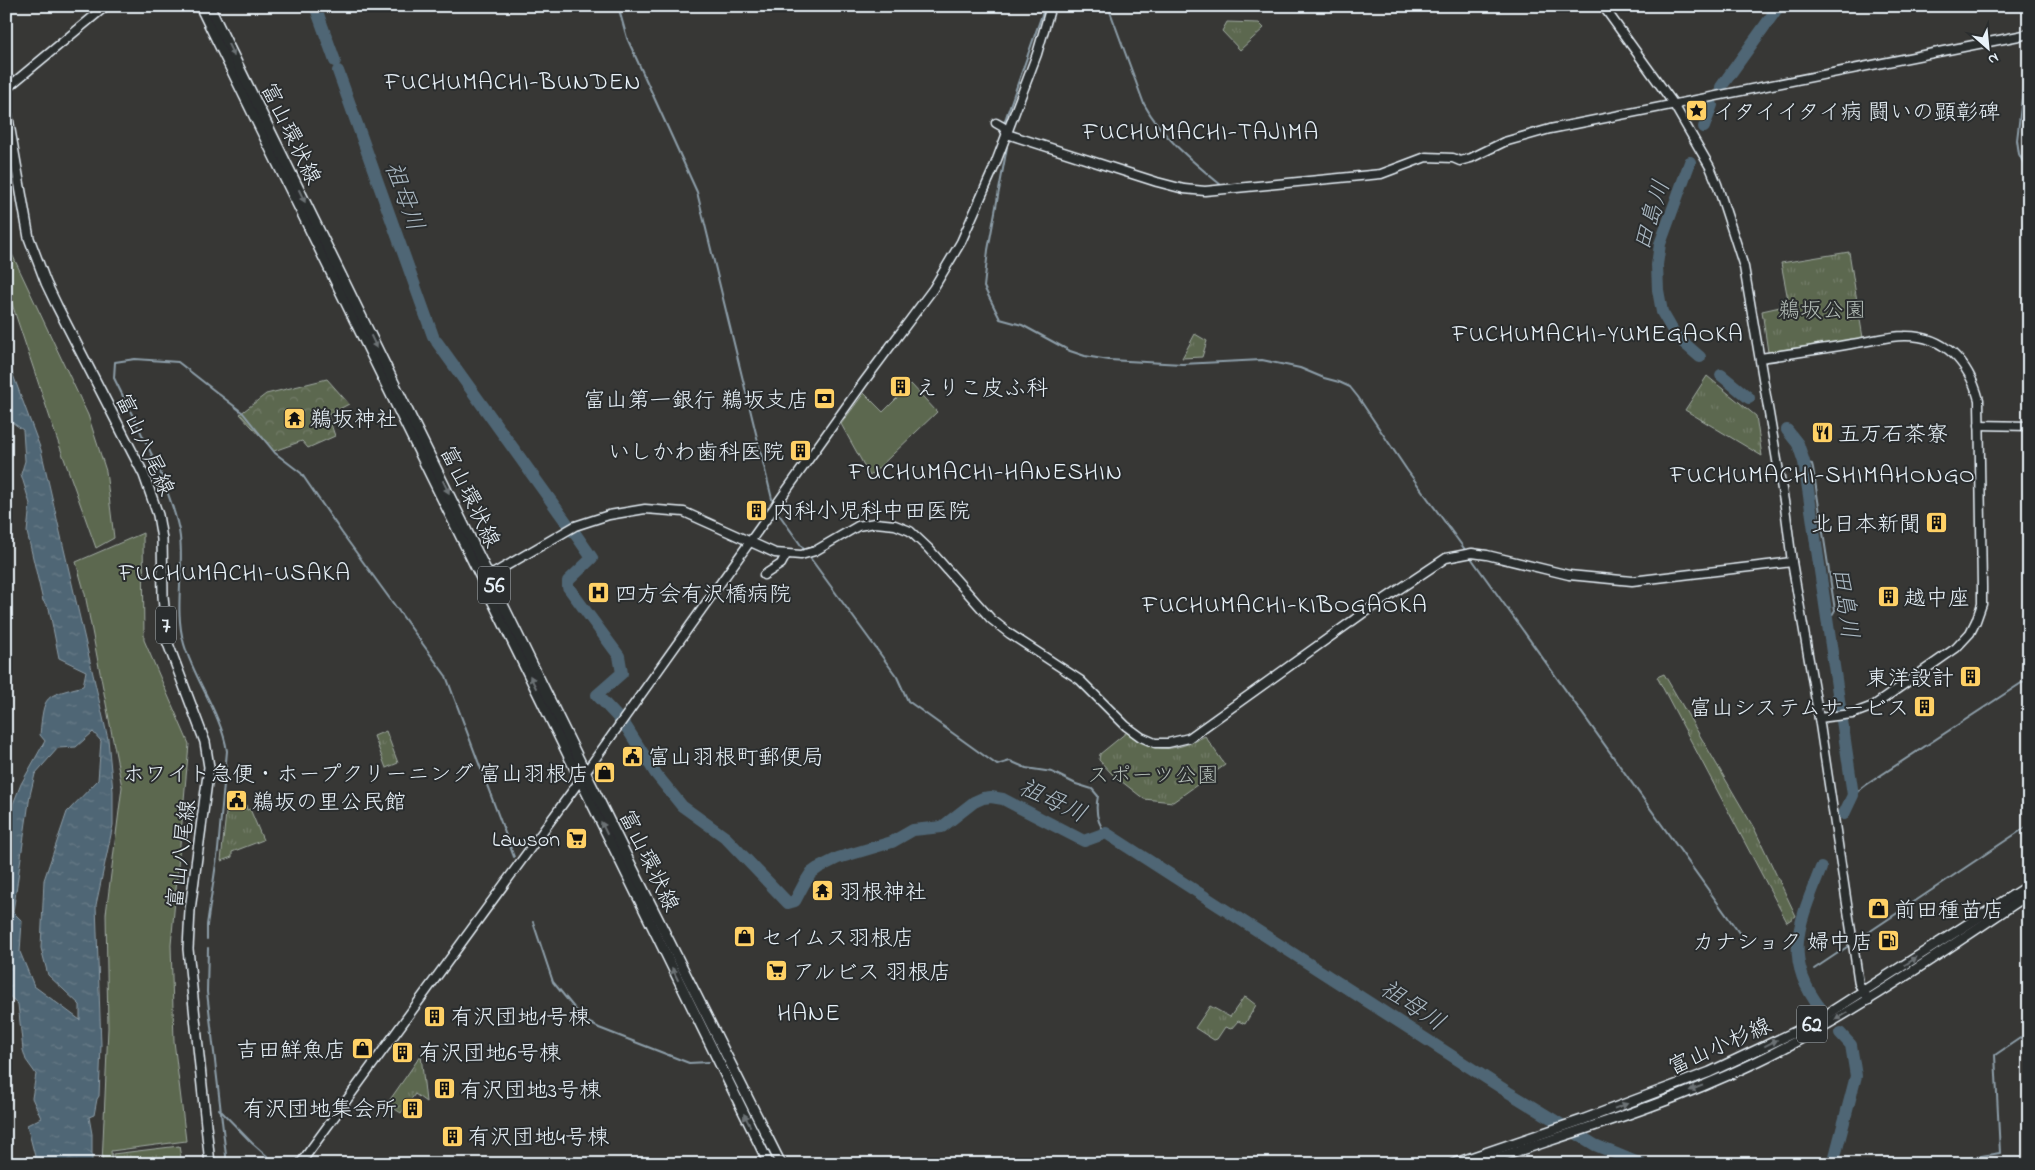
<svg xmlns="http://www.w3.org/2000/svg" width="2035" height="1170" font-family="'Indie Flower','Klee One',sans-serif">
<defs>
<pattern id="forest-crowns" width="20" height="18" patternUnits="userSpaceOnUse" patternTransform="scale(1.25)"><rect width="20" height="18" fill="#5c674f"/><path d="M2 6a3 3 0 1 1 6 0M12 15a3 3 0 1 1 6 0" fill="none" stroke="#737d69"/></pattern>
<pattern id="park-tufts" width="24" height="20" patternUnits="userSpaceOnUse" patternTransform="scale(1.25)"><rect width="24" height="20" fill="#5c674f"/><path d="M3 7l-1-3M5 7V3M7 7l1-3M15 17l-1-3M17 17v-4M19 17l1-3" fill="none" stroke="#737d69"/></pattern>
<pattern id="water-ripples" width="26" height="14" patternUnits="userSpaceOnUse" patternTransform="scale(1.25)"><rect width="26" height="14" fill="#506674"/><path d="M2 4q2-2 4 0t4 0M15 11q2-2 4 0t4 0" fill="none" stroke="#697c89"/></pattern>
</defs>
<rect width="100%" height="100%" fill="#373735"/>
<filter id="ink" filterUnits="userSpaceOnUse"><feTurbulence type="fractalNoise" baseFrequency=".02" numOctaves="2"/><feDisplacementMap in="SourceGraphic" scale="10" xChannelSelector="R" yChannelSelector="G"/><feConvolveMatrix kernelMatrix="1 2 1 2 8 2 1 2 1" color-interpolation-filters="sRGB"/></filter>
<g filter="url(#ink)">
<g fill="#5c674f" stroke="#a2aca4">
<path d="M 11,252 L 88,415 L 106,471 L 114,538 L 96,548 L 56,436 L 6,286 L 6,259 Z"/>
<path d="M 911,384 L 937,412 L 870,476 L 841,424 L 864,393 L 883,412 Z"/>
<path d="M 143,533 L 144,640 L 189,744 L 171,945 L 174,1041 L 186,1141 L 111,1151 L 112,1164 L 102,1164 L 108,1028 L 106,914 L 122,787 L 85,594 L 76,562 Z"/>
</g>
<path fill="url(#forest-crowns)" stroke="#a2aca4" d="M 327,379 L 349,404 L 328,415 L 335,436 L 308,448 L 302,441 L 274,451 L 240,414 L 266,394 Z"/>
<g fill="url(#park-tufts)" stroke="#a2aca4">
<path d="M 1227,22 L 1259,23 L 1264,28 L 1240,50 L 1222,31 Z"/>
<path d="M 1849,252 L 1863,338 L 1768,352 L 1762,311 L 1789,305 L 1781,263 Z"/>
<path d="M 1195,334 L 1207,341 L 1202,357 L 1182,358 Z"/>
<path d="M 1707,376 L 1756,416 L 1762,456 L 1685,410 Z"/>
<path d="M 1664,674 L 1755,830 L 1796,916 L 1787,922 L 1657,677 Z"/>
<path d="M 386,731 L 398,763 L 386,768 L 374,736 Z"/>
<path d="M 1127,732 C 1155,753 1173,753 1205,736 L 1225,765 L 1173,802 L 1144,799 L 1112,774 L 1099,760 L 1100,754 Z"/>
<path d="M 246,805 L 247,810 L 250,809 L 263,840 L 232,852 L 232,857 L 221,861 L 226,813 Z"/>
<path d="M 1244,997 L 1247,998 L 1256,1005 L 1245,1024 L 1238,1021 L 1231,1029 L 1225,1027 L 1217,1039 L 1214,1040 L 1195,1028 L 1210,1006 L 1230,1017 Z"/>
<path d="M 421,1055 L 426,1102 L 415,1094 L 401,1113 L 387,1104 Z"/>
<path d="M 179,1146 L 182,1164 L 114,1164 L 113,1154 Z"/>
</g>
<path fill="url(#water-ripples)" stroke="#8d9ea9" fill-rule="evenodd" d="M 6,356 L 41,450 L 108,739 L 113,791 L 113,825 L 96,905 L 101,1045 L 99,1096 L 97,1099 L 94,1115 L 89,1117 L 92,1134 L 92,1164 L 37,1164 L 27,1125 L 41,1118 L 32,1098 L 36,1074 L 26,1060 L 23,1050 L 18,1004 L 6,993 L 6,870 L 13,804 L 21,784 L 45,741 L 40,735 C 44,693 44,697 83,686 L 86,671 L 59,658 L 49,608 L 43,601 L 27,532 L 30,504 L 21,474 L 25,461 L 23,430 L 6,418 ZM 93,732 L 101,741 L 98,780 L 67,812 L 44,880 L 41,948 L 48,975 L 80,1005 L 80,1020 L 34,986 L 20,952 L 22,921 L 13,912 L 30,795 L 35,774 L 58,748 L 76,747 Z"/>
<g fill="none" stroke-linecap="round" stroke-linejoin="round">
<g stroke="#8d9ea9" stroke-width="2">
<path d="M 618,6 L 627,38 L 697,192 L 773,503"/>
<path d="M 1108,6 L 1144,104 C 1162,137 1192,161 1221,185"/>
<path d="M 2029,39 L 2017,140 L 2019,154 L 2029,174"/>
<path d="M 1004,123 L 1045,6"/>
<path d="M 1007,147 L 988,250 L 984,287 L 1000,319 L 1022,325 L 1070,351 L 1085,356 L 1109,360 L 1182,364 L 1262,360 L 1300,368 L 1324,378 L 1339,382 L 1350,387 L 1358,397 L 1407,470 L 1466,551"/>
<path d="M 1804,462 L 1812,464 L 1813,468 L 1835,610 L 1832,615 L 1826,616"/>
<path d="M 156,463 L 114,378 L 115,362 L 135,359 L 178,362 L 243,413 L 275,453 L 301,473 L 342,533 L 446,676 L 514,857"/>
<path d="M 160,471 C 166,491 178,516 180,537 C 184,572 174,610 184,644 C 195,681 221,713 227,751 L 218,850 L 207,925 L 207,939"/>
<path d="M 776,510 L 805,551"/>
<path d="M 808,555 L 897,677 L 908,701 L 997,765 L 1010,761 L 1026,768 L 1052,772 L 1076,784 L 1092,789 L 1098,796 C 1095,810 1096,822 1106,833"/>
<path d="M 1469,555 L 1747,944"/>
<path d="M 1853,795 L 1866,785 L 2029,678"/>
<path d="M 533,922 L 553,982 L 584,1020 L 599,1028 L 689,1063 L 709,1062"/>
<path d="M 1854,942 L 2029,825"/>
<path d="M 208,948 L 207,992 L 227,1164"/>
<path d="M 1814,969 L 1850,945"/>
<path d="M 219,1109 L 252,1143 L 276,1164"/>
<path d="M 1932,1164 L 2000,1153 L 1995,1055 L 2029,1032"/>
</g>
<g stroke="#506674" stroke-width="12">
<path d="M 315,6 L 335,61"/>
<path d="M 338,71 L 433,336"/>
<path d="M 1721,87 L 1779,6"/>
<path d="M 1704,127 L 1712,105"/>
<path d="M 1690,162 L 1660,244 L 1657,265 L 1658,290 L 1662,312 L 1676,336 L 1700,357"/>
<path d="M 437,342 L 569,526"/>
<path d="M 1721,375 L 1749,398"/>
<path d="M 1787,430 L 1798,444 L 1804,462 L 1853,795 L 1844,814"/>
<path d="M 574,532 L 592,558 L 568,581 L 568,587 L 619,656 L 622,673 L 597,695 L 625,725 L 656,774 L 682,806 L 725,837 L 788,903 L 795,901 L 804,884 L 811,873 L 818,868 L 838,858 L 892,842 L 913,830 L 942,827 L 974,802 L 983,798 L 991,797 L 1003,799 L 1084,841 L 1106,833 L 1508,1092 L 1595,1145 L 1641,1164"/>
<path d="M 1821,868 C 1800,922 1781,958 1821,1009"/>
<path d="M 1833,1164 L 1856,1076 L 1851,1045 L 1840,1033"/>
</g>
<defs>
<g id="secondary">
<path d="M 1603,6 L 1673,103 L 1710,167 L 1717,184 L 1744,267 L 1785,507 L 1792,562 L 1819,718 L 1859,984 L 1869,1000"/>
<path d="M 6,89 L 106,6"/>
<path d="M 996,123 L 1003,127 L 1007,134 L 1157,182 L 1184,189 L 1205,191 L 1381,174 L 1426,157 L 1453,158 L 1460,161 L 1471,158 L 1504,142 L 1550,129 L 2029,34"/>
<path d="M 1760,358 C 1790,354 1821,349 1851,344 C 1868,342 1887,336 1904,336 C 1945,335 1969,363 1979,400 L 1982,587 L 1982,604 L 1976,621 L 1970,633 L 1956,648 L 1873,706 L 1852,714 L 1819,718"/>
<path d="M 1979,425 L 2029,426"/>
<path d="M 764,575 L 781,564 L 786,555"/>
<path d="M 489,576 L 575,526 L 609,515 L 645,509 L 684,512 L 775,553 L 801,555 L 815,551 L 858,526 L 875,523 L 895,525 L 910,531 L 928,548 L 991,619 L 1010,634 L 1080,680 L 1126,726 L 1141,737 L 1155,743 L 1168,743 L 1189,738 L 1362,614 L 1446,558 L 1472,553 L 1487,555 L 1569,575 L 1632,581 L 1792,562"/>
<path d="M 300,1164 L 573,790 L 863,383 L 933,289 L 961,242 L 993,170 L 1037,54 L 1051,6"/>
</g>
<g id="primary">
<path d="M 200,6 L 769,1164"/>
<path d="M 209,6 L 628,859 L 781,1164"/>
<path d="M 6,107 L 29,238 L 46,283 L 57,306 L 144,475 L 158,515 L 162,539 L 163,596 L 167,641 L 205,742 L 209,767 L 190,910 L 188,949 L 210,1164"/>
<path d="M 1453,1164 L 1582,1120 L 1710,1072 L 1812,1024 L 2029,885"/>
<path d="M 1479,1164 C 1570,1133 1665,1106 1752,1064 C 1850,1017 1938,954 2029,894"/>
</g>
</defs>
<use href="#secondary" stroke="#e8f1f8" stroke-width="11"/>
<use href="#primary" stroke="#e8f1f8" stroke-width="12"/>
<use href="#secondary" stroke="#2a2d2e" stroke-width="8"/>
<use href="#primary" stroke="#2a2d2e" stroke-width="9"/>
</g>
<defs><path id="oneway-solid" d="M-6-.8H1V-3.2L6.5 0L1 3.2V.8H-6Z" transform="scale(1.25)"/></defs>
<g fill="#6c7275">
<use href="#oneway-solid" transform="translate(231 50) rotate(64)"/>
<use href="#oneway-solid" transform="translate(302 196) rotate(64)"/>
<use href="#oneway-solid" transform="translate(374 342) rotate(64)"/>
<use href="#oneway-solid" transform="translate(446 487) rotate(64)"/>
<use href="#oneway-solid" transform="translate(533 682) rotate(-116)"/>
<use href="#oneway-solid" transform="translate(604 828) rotate(-116)"/>
<use href="#oneway-solid" transform="translate(1911 961) rotate(-33)"/>
<use href="#oneway-solid" transform="translate(675 974) rotate(-116)"/>
<use href="#oneway-solid" transform="translate(1841 1016) rotate(149)"/>
<use href="#oneway-solid" transform="translate(1771 1043) rotate(-26)"/>
<use href="#oneway-solid" transform="translate(1696 1088) rotate(159)"/>
<use href="#oneway-solid" transform="translate(1621 1106) rotate(-20)"/>
<use href="#oneway-solid" transform="translate(747 1120) rotate(-117)"/>
</g>
</g>
<defs>
<symbol id="sight-square" viewBox="-11 -11 22 22"><rect x="-9" y="-9" width="18" height="18" rx="4" fill="#ffd166" stroke="#2a2d2e"/><path d="M0-6L1.8-2.2L6-1.7L2.9 1.2L3.7 5.4L0 3.3L-3.7 5.4L-2.9 1.2L-6-1.7L-1.8-2.2Z" fill="#111"/></symbol>
<symbol id="building-square" viewBox="-11 -11 22 22"><rect x="-9" y="-9" width="18" height="18" rx="4" fill="#ffd166" stroke="#2a2d2e"/><path d="M-4-6H4V6H1V3H-1V6H-4ZM-2.5-4.3h1.7v1.8h-1.7ZM.8-4.3h1.7v1.8H.8ZM-2.5-1h1.7V.8h-1.7ZM.8-1h1.7V.8H.8Z" fill="#111"/></symbol>
<symbol id="bank-square" viewBox="-11 -11 22 22"><rect x="-9" y="-9" width="18" height="18" rx="4" fill="#ffd166" stroke="#2a2d2e"/><path d="M-6-4H6V4H-6ZM0-2.3a2.3 2.3 0 1 0 0 4.6a2.3 2.3 0 1 0 0-4.6Z" fill="#111"/></symbol>
<symbol id="temple-square" viewBox="-11 -11 22 22"><rect x="-9" y="-9" width="18" height="18" rx="4" fill="#ffd166" stroke="#2a2d2e"/><path d="M0-6L5-2H3V0L6.5 2.5H4V6H1.5V3h-3V6H-4V2.5H-6.5L-3 0V-2H-5Z" fill="#111"/></symbol>
<symbol id="restaurant-square" viewBox="-11 -11 22 22"><rect x="-9" y="-9" width="18" height="18" rx="4" fill="#ffd166" stroke="#2a2d2e"/><path d="M-5-6h1v4h1v-4h1v4h1v-4h1v5L-1.5 .5V6h-2V.5L-5-1ZM5-6V6H3V1.5H1.5Q1.5-4 5-6Z" fill="#111"/></symbol>
<symbol id="hospital-square" viewBox="-11 -11 22 22"><rect x="-9" y="-9" width="18" height="18" rx="4" fill="#ffd166" stroke="#2a2d2e"/><path d="M-5-5h3v3.5h4V-5h3V5h-3V1.5h-4V5h-3Z" fill="#111"/></symbol>
<symbol id="civic-square" viewBox="-11 -11 22 22"><rect x="-9" y="-9" width="18" height="18" rx="4" fill="#ffd166" stroke="#2a2d2e"/><path d="M-.6-6.5H3V-4.5H.6V-3L4-1V1h2V6H-6V1h2V-1L-.6-3ZM-1.2 2.5V6h2.4V2.5Z" fill="#111"/></symbol>
<symbol id="shop-square" viewBox="-11 -11 22 22"><rect x="-9" y="-9" width="18" height="18" rx="4" fill="#ffd166" stroke="#2a2d2e"/><path d="M-5-2.5h2.3a2.7 3.5 0 0 1 5.4 0H5L5.5 6h-11ZM-1.5-2.5h3a1.5 2.3 0 0 0-3 0Z" fill="#111"/></symbol>
<symbol id="supermarket-square" viewBox="-11 -11 22 22"><rect x="-9" y="-9" width="18" height="18" rx="4" fill="#ffd166" stroke="#2a2d2e"/><path d="M-6-5.5h2.5l.6 2H6L4.5 2H-2.5L-4.4-4H-6ZM-1.5 3.2a1.3 1.3 0 1 0 .1 0ZM3 3.2a1.3 1.3 0 1 0 .1 0Z" fill="#111"/></symbol>
<symbol id="fuel-square" viewBox="-11 -11 22 22"><rect x="-9" y="-9" width="18" height="18" rx="4" fill="#ffd166" stroke="#2a2d2e"/><path d="M-5.5-6h7V0h2V4h1.3V-2.5L3-4.5l.8-.8L6-3V5H2.5V1h-1V6h-7ZM-4.2-4.7v3.2H.2V-4.7Z" fill="#111"/></symbol>
</defs>
<g fill-rule="evenodd">
<use href="#sight-square" x="1684" y="98" width="25" height="25"/>
<use href="#building-square" x="888" y="374" width="25" height="25"/>
<use href="#bank-square" x="812" y="386" width="25" height="25"/>
<use href="#temple-square" x="282" y="406" width="25" height="25"/>
<use href="#restaurant-square" x="1810" y="420" width="25" height="25"/>
<use href="#building-square" x="788" y="438" width="25" height="25"/>
<use href="#building-square" x="744" y="498" width="25" height="25"/>
<use href="#building-square" x="1924" y="510" width="25" height="25"/>
<use href="#hospital-square" x="586" y="580" width="25" height="25"/>
<use href="#building-square" x="1876" y="584" width="25" height="25"/>
<use href="#building-square" x="1958" y="664" width="25" height="25"/>
<use href="#building-square" x="1912" y="694" width="25" height="25"/>
<use href="#civic-square" x="620" y="744" width="25" height="25"/>
<use href="#shop-square" x="592" y="760" width="25" height="25"/>
<use href="#civic-square" x="224" y="788" width="25" height="25"/>
<use href="#supermarket-square" x="564" y="826" width="25" height="25"/>
<use href="#temple-square" x="810" y="878" width="25" height="25"/>
<use href="#shop-square" x="1866" y="896" width="25" height="25"/>
<use href="#shop-square" x="732" y="924" width="25" height="25"/>
<use href="#fuel-square" x="1876" y="928" width="25" height="25"/>
<use href="#supermarket-square" x="764" y="958" width="25" height="25"/>
<use href="#building-square" x="422" y="1004" width="25" height="25"/>
<use href="#shop-square" x="350" y="1036" width="25" height="25"/>
<use href="#building-square" x="390" y="1040" width="25" height="25"/>
<use href="#building-square" x="432" y="1076" width="25" height="25"/>
<use href="#building-square" x="400" y="1096" width="25" height="25"/>
<use href="#building-square" x="440" y="1124" width="25" height="25"/>
</g>
<g text-anchor="middle" stroke-width="4" stroke-linejoin="round" paint-order="stroke">
<g fill="#2a2d2e" stroke="#afb6bb" stroke-width="1">
<rect x="478" y="566.5" width="32" height="37" rx="4"/>
<rect x="156" y="606.5" width="20" height="37" rx="4"/>
<rect x="1797" y="1005.5" width="30" height="37" rx="4"/>
</g>
<g font-size="21" font-weight="bold" fill="#e8f1f8">
<text x="494" y="592">56</text>
<text x="166" y="632">7</text>
<text x="1812" y="1031">62</text>
</g>
<g font-size="22" fill="#e8f1f8" stroke="#2a2d2e" text-anchor="start">
<text x="1713" y="119">イタイイタイ病 闘いの顕彰碑</text>
<text x="916" y="395">えりこ皮ふ科</text>
<text x="809" y="407" text-anchor="end">富山第一銀行 鵜坂支店</text>
<text x="310" y="426">鵜坂神社</text>
<text x="1838" y="441">五万石茶寮</text>
<text x="784" y="459" text-anchor="end">いしかわ歯科医院</text>
<text x="772" y="518">内科小児科中田医院</text>
<text x="1921" y="531" text-anchor="end">北日本新聞</text>
<text x="615" y="601">四方会有沢橋病院</text>
<text x="1904" y="605">越中座</text>
<text x="1954" y="685" text-anchor="end">東洋設計</text>
<text x="1909" y="715" text-anchor="end">富山システムサービス</text>
<text x="648" y="764">富山羽根町郵便局</text>
<text x="589" y="781" text-anchor="end">ホワイト急便・ホープクリーニング 富山羽根店</text>
<text x="252" y="809">鵜坂の里公民館</text>
<text x="560" y="846" text-anchor="end">Lawson</text>
<text x="839" y="899">羽根神社</text>
<text x="1894" y="917">前田種苗店</text>
<text x="761" y="945">セイムス羽根店</text>
<text x="1873" y="949" text-anchor="end">カナショク 婦中店</text>
<text x="793" y="979">アルビス 羽根店</text>
<text x="451" y="1024">有沢団地1号棟</text>
<text x="346" y="1057" text-anchor="end">吉田鮮魚店</text>
<text x="419" y="1060">有沢団地6号棟</text>
<text x="460" y="1097">有沢団地3号棟</text>
<text x="397" y="1116" text-anchor="end">有沢団地集会所</text>
<text x="468" y="1144">有沢団地4号棟</text>
</g>
<g font-size="22" fill="#e8f1f8" stroke="#2a2d2e">
<text transform="translate(292 133) rotate(64)" y="8">富山環状線</text>
<text transform="translate(146 444) rotate(65)" y="8">富山八尾線</text>
<text transform="translate(471 496) rotate(64)" y="8">富山環状線</text>
<text transform="translate(180 854) rotate(-83)" y="8">富山八尾線</text>
<text transform="translate(650 860) rotate(64)" y="8">富山環状線</text>
<text transform="translate(1719 1045) rotate(-24)" y="8">富山小杉線</text>
</g>
<g font-size="22" fill="#b0bab4" stroke="#2a2d2e">
<text x="1822" y="317">鵜坂公園</text>
<text x="1153" y="782">スポーツ公園</text>
</g>
<g font-size="24" letter-spacing="1" fill="#e8f1f8" stroke="#2a2d2e">
<text x="513" y="89">FUCHUMACHI-BUNDEN</text>
<text x="1201" y="139">FUCHUMACHI-TAJIMA</text>
<text x="1598" y="341">FUCHUMACHI-YUMEGAOKA</text>
<text x="986" y="479">FUCHUMACHI-HANESHIN</text>
<text x="1823" y="482">FUCHUMACHI-SHIMAHONGO</text>
<text x="235" y="580">FUCHUMACHI-USAKA</text>
<text x="1285" y="612">FUCHUMACHI-KIBOGAOKA</text>
<text x="809" y="1020">HANE</text>
</g>
<g font-size="24" font-style="italic" fill="#abb9c3" stroke="#2a2d2e">
<text transform="translate(405 196) rotate(70)" y="8">祖母川</text>
<text transform="translate(1651 215) rotate(-73)" y="8">田島川</text>
<text transform="translate(1846 603) rotate(82)" y="8">田島川</text>
<text transform="translate(1053 800) rotate(25)" y="8">祖母川</text>
<text transform="translate(1413 1005) rotate(33)" y="8">祖母川</text>
</g>
</g>
<rect width="2035" height="1170" fill="none" stroke="#2a2d2e" stroke-width="25"/>
<rect x="12" y="12" width="2010" height="1145" fill="none" stroke="#e8f1f8" stroke-width="2" filter="url(#ink)"/>
<g transform="translate(1988 48) rotate(153)" stroke="#2a2d2e" stroke-width="4" paint-order="stroke">
<path d="M0-4L9 19L0 12L-9 19Z" fill="#e8f1f8"/>
<text y="-8" font-size="14" font-weight="bold" text-anchor="middle" fill="#e8f1f8">N</text>
</g>
</svg>
